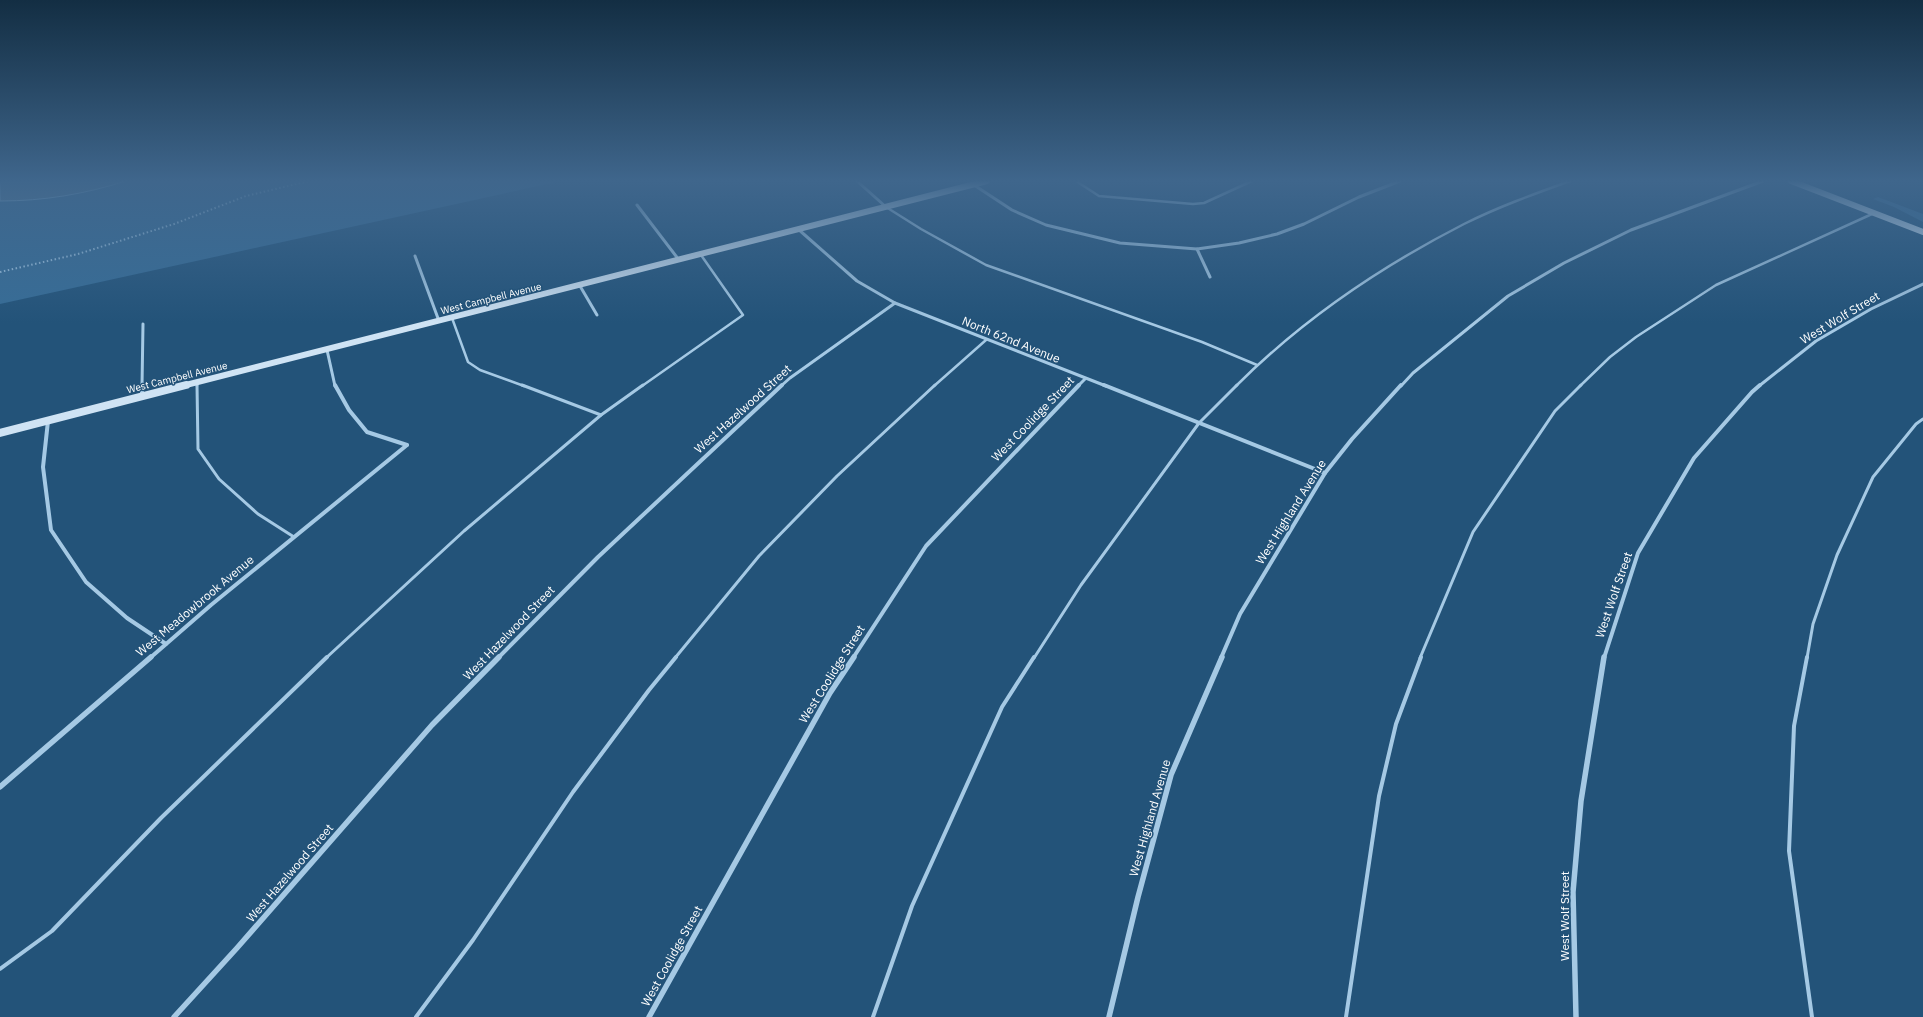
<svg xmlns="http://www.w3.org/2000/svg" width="1923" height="1017" font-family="'IBM Plex Sans',sans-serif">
<rect width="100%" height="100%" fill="#235379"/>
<g fill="#376d97">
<path d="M 0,181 L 561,181 L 0,304 Z"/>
<path d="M 1878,197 L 1923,214 L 1923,222 L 1894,207 L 1873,199 Z"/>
</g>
<path fill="#597c97" stroke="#9ac5e5" d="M 0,181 L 126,181 C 85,194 44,201 0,201 Z"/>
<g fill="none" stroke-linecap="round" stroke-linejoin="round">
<path stroke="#a5c9e4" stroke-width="2" stroke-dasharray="1.5 2.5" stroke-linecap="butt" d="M 0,272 L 78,254 L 174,224 L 246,196 L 309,181"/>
<g stroke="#a5c9e4" stroke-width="2.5">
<path d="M 1076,181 L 1099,196 L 1193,204 L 1204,203 L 1252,181"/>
<path d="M 886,207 L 921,229 L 986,265 L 1202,342 L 1257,365"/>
<path d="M 452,318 L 468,362 L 480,370 L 524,386"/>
<path d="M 197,382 L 197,386"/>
<path d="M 642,386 L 743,315 L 701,255"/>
<path d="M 934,386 L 986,340"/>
<path d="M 1236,386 C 1302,320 1380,267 1464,224 C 1498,207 1534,194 1570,181"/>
<path d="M 1580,386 L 1610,357 L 1636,337 L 1716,285 L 1872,214"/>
</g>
<g stroke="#a5c9e4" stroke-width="3">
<path d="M 197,385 L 198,449 L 219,479 L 258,514 L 294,537"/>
<path d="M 522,385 L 601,415"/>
<path d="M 326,658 L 464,531 L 601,415 L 643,385"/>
<path d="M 675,658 L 759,556 L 837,476 L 935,385"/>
<path d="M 1034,658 L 1081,585 L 1199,423 L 1237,385"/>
<path d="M 1420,658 L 1473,532 L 1555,411 L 1581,385"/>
<path d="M 1807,658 L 1813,624 L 1837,555 L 1873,477 L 1916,424 L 1923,419"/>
</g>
<g stroke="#a5c9e4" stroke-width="4">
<path d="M 1807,657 L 1794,726 L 1789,851 L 1812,1017"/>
<path d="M 0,969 L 52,931 L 161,818 L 327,657"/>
<path d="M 416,1017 L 473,940 L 573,792 L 649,690 L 676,657"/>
<path d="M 873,1017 L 912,906 L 1002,707 L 1034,657"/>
<path d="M 1346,1017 L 1379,796 L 1396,724 L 1421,657"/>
</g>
<g stroke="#a5c9e4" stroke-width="3">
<path d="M 857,181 L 886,207"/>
<path d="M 974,185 L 1012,210 L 1046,225 L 1120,243 L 1197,249 L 1239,243 L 1277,234 L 1304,224 L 1359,197 L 1400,181"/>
<path d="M 637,205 L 679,260"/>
<path d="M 798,229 L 857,281 L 895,303 L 1106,386"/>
<path d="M 1197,249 L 1210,277"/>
<path d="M 415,256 L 439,321"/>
<path d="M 580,286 L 597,315"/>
<path d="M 327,350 L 335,386"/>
<path d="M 142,386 L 143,324"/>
<path d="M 781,386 L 790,378 L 895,303"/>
<path d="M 1078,386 L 1085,379"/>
<path d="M 1401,386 L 1413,373 L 1508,296 L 1564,263 L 1631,230 L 1763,181"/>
<path d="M 1759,386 L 1816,341 L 1871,309 L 1923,284"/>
</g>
<g stroke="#a5c9e4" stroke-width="4">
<path d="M 335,385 L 349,410 L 367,432 L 407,445"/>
<path d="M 1104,385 L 1325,473"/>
<path d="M 142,396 L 142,385"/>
<path d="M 48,421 L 43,467 L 51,530 L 86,582 L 127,618 L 166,644"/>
<path d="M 150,658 L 211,605 L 407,445"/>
<path d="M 498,658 L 598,557 L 782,385"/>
<path d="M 853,658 L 926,546 L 1079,385"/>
<path d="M 1221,658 L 1240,614 L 1325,473 L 1352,439 L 1401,385"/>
<path d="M 1604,658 L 1638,553 L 1694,458 L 1752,392 L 1760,385"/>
</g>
<g stroke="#a5c9e4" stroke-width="5.5">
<path d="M 0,787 L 151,657"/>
<path d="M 174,1017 L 237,948 L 432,725 L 499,657"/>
<path d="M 649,1017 L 830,693 L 854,657"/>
<path d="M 1109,1017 L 1138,897 L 1171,775 L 1222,657"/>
<path d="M 1576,1017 L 1573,892 L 1581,801 L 1604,657"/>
</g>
<g stroke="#cfe3f4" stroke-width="6">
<path d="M 1791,181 L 1923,232"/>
<path d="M 182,386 L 987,181"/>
</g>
<path stroke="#cfe3f4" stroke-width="8" d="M 0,433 L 186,385"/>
</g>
<linearGradient id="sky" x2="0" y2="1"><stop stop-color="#132e43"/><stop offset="0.56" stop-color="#3f668c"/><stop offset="1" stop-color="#3f668c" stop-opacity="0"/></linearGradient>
<rect width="1923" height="323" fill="url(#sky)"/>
<g text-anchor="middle" stroke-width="3" stroke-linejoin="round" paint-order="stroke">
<g font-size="10" fill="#fff" stroke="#235379">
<text transform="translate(491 298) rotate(-14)" y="4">West Campbell Avenue</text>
<text transform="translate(177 377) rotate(-14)" y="4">West Campbell Avenue</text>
</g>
<g font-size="12" fill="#fff" stroke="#235379">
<text transform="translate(1840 318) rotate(-31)" y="4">West Wolf Street</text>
<text transform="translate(1011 340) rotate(22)" y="4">North 62nd Avenue</text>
<text transform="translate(743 409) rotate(-42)" y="4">West Hazelwood Street</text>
<text transform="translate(1033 419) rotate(-46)" y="4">West Coolidge Street</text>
<text transform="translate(1291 512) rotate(-58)" y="4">West Highland Avenue</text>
<text transform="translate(1614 595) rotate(-71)" y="4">West Wolf Street</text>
<text transform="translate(195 606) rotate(-40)" y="4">West Meadowbrook Avenue</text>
<text transform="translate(509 633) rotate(-46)" y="4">West Hazelwood Street</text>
<text transform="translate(832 674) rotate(-58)" y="4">West Coolidge Street</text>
<text transform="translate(1150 818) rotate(-74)" y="4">West Highland Avenue</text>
<text transform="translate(290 873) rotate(-49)" y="4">West Hazelwood Street</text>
<text transform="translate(1565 916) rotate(-90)" y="4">West Wolf Street</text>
<text transform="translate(672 956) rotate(-61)" y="4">West Coolidge Street</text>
</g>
</g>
</svg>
